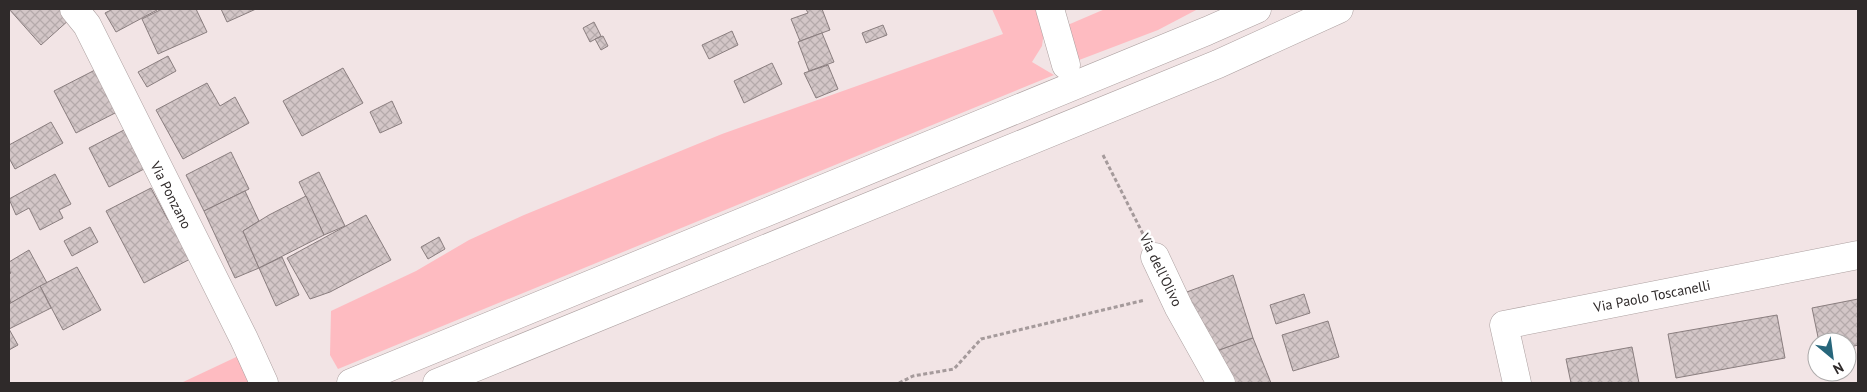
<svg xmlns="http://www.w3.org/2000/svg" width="1867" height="392" font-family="'PT Sans',sans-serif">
<defs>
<pattern id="building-cross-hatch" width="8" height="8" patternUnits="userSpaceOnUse" patternTransform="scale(1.25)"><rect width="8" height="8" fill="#d3c6c7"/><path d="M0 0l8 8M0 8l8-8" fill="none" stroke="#b5aaab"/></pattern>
</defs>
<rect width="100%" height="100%" fill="#f2e4e5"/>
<g fill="#febbc1">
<path d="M 992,9 L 1047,9 L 1042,46 L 1032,62 L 1054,75 L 338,369 L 330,355 L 331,311 L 416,271 L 469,240 L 524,215 L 722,134 L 1003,34 Z"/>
<path d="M 1105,9 L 1198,9 L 1158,30 L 1066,65 L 1056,30 Z"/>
<path d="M 249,351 L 264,383 L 181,383 Z"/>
</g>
<g fill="url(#building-cross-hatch)" stroke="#8a7e7f">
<path d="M 9,9 L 60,9 L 70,19 L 41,45 Z"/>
<path d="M 113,9 L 156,9 L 157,10 L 116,32 L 105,13 Z"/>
<path d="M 162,9 L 196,9 L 207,32 L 158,54 L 142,19 Z"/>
<path d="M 221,9 L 256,9 L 227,22 Z"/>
<path d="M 806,9 L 822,9 L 830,30 L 800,41 L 791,19 L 808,13 Z"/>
<path d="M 594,22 L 601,36 L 590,42 L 583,28 Z"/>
<path d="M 883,25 L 887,35 L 866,43 L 862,33 Z"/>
<path d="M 732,31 L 738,45 L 709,59 L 702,45 Z"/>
<path d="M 822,33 L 834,62 L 809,71 L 798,42 Z"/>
<path d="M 603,36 L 608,46 L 601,50 L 595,39 Z"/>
<path d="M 168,56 L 176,71 L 147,87 L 138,72 Z"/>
<path d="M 772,63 L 782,84 L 744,103 L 734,81 Z"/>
<path d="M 828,65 L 838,89 L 816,98 L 804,73 Z"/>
<path d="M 343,68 L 363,103 L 302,136 L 283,101 Z"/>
<path d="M 95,70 L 117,112 L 76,133 L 54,91 Z"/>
<path d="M 207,83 L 220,106 L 235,97 L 249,123 L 183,159 L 156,110 Z"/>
<path d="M 392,101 L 402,123 L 380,133 L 370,112 Z"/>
<path d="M 51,122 L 63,143 L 15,169 L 9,158 L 9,145 Z"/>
<path d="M 124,130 L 144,169 L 109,187 L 89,148 Z"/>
<path d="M 231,152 L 249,189 L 204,211 L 186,175 Z"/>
<path d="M 319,172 L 345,226 L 324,235 L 299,182 Z"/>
<path d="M 55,174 L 71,204 L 59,210 L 63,218 L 40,230 L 29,208 L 16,215 L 9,199 Z"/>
<path d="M 151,188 L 168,220 L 173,217 L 194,257 L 144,283 L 106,211 Z"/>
<path d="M 245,191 L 259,221 L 243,231 L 259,268 L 235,278 L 204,211 Z"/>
<path d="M 306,196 L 324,235 L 259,268 L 243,231 L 269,215 Z"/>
<path d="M 366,215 L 391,260 L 330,292 L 310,299 L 287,258 Z"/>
<path d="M 90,227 L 98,242 L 72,256 L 64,241 Z"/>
<path d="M 439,237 L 445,249 L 428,259 L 421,247 Z"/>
<path d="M 29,250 L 47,283 L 11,303 L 9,298 L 9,274 L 11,273 L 9,270 L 9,262 Z"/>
<path d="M 282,257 L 299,295 L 276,306 L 259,268 Z"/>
<path d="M 77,267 L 101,310 L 63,330 L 40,286 Z"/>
<path d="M 1233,275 L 1253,338 L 1214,352 L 1184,293 Z"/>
<path d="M 40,286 L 51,308 L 9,329 L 18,345 L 9,350 L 9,304 Z"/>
<path d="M 1304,294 L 1310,313 L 1276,324 L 1270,305 Z"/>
<path d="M 1858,299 L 1858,345 L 1847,348 L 1847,342 L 1819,342 L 1812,308 Z"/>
<path d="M 1777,315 L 1785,358 L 1676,378 L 1668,334 Z"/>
<path d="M 1328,321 L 1339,357 L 1293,371 L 1282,335 Z"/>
<path d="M 1253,338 L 1271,383 L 1232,383 L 1214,352 Z"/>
<path d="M 1632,347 L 1639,383 L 1571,383 L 1566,359 Z"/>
</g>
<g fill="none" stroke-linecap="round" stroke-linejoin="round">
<defs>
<g id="minor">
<path d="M 74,9 L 87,25 L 244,339 L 264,383"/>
<path d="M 1050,9 L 1066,65"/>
<path d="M 1155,257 L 1179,308 L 1221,383"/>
<path d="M 1517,383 L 1504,325 L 1858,255"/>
</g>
<g id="trunk">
<path d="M 351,383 L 1207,31 L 1257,9"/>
<path d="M 437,383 L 1218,64 L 1339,9"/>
</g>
</defs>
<use href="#minor" stroke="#ada1a1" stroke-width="29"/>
<use href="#trunk" stroke="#ada1a1" stroke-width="29"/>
<g stroke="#a59a9b" stroke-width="3" stroke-dasharray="4 2.5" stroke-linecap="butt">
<path d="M 1103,155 L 1143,234"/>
<path d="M 899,383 L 913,376 L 954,369 L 981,339 L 1145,300"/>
</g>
<use href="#minor" stroke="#fff" stroke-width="28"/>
<use href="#trunk" stroke="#fff" stroke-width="28"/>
</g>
<g text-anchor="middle" stroke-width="5" stroke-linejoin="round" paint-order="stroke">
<g font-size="14" fill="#2f2a2a" stroke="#fff">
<text transform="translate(171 195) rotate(63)" y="5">Via Ponzano</text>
<text transform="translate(1161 270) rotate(64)" y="5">Via dell'Olivo</text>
<text transform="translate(1652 296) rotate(-11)" y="5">Via Paolo Toscanelli</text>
</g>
</g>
<rect width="1867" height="392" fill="none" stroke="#2f2a2a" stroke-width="20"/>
<g transform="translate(1832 357) rotate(151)"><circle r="24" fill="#ffffff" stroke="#acaaaa"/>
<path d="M0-4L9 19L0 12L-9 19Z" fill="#27667b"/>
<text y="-8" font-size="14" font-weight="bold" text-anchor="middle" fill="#2f2a2a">N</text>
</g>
</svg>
